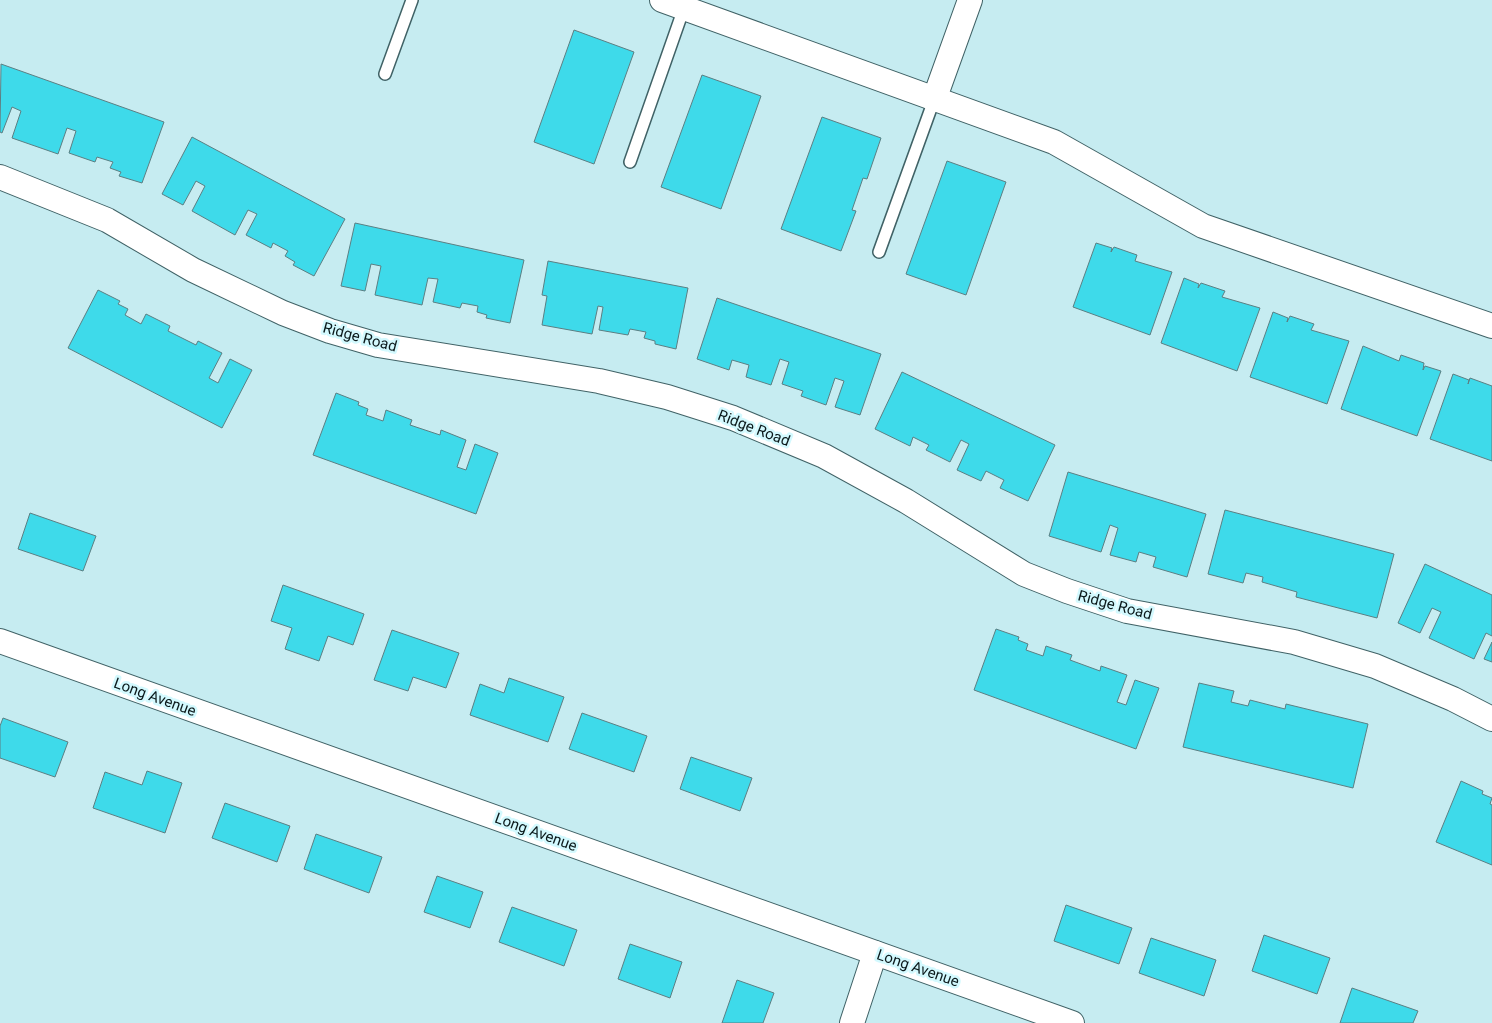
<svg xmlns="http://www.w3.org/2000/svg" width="1492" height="1023" font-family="Roboto,sans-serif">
<rect width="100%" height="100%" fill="#c6ecf1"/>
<g fill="#3edaea" stroke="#5b7f83">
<path d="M 574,30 L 634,52 L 594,164 L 534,142 Z"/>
<path d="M 1,64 L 164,122 L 142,183 L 119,176 L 121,172 L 110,168 L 113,162 L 97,157 L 95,162 L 69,153 L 76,131 L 67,128 L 58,154 L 12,138 L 21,111 L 12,107 L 2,133 L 0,132 Z"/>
<path d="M 702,75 L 761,96 L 721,209 L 661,187 Z"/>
<path d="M 822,117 L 881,138 L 867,179 L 863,178 L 852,210 L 856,211 L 841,251 L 781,229 Z"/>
<path d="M 192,137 L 345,219 L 314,276 L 293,265 L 295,262 L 285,256 L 288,251 L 273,243 L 271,248 L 246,235 L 257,214 L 248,210 L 235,235 L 192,211 L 205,186 L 196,181 L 183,205 L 162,194 Z"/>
<path d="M 947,161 L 1006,182 L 966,295 L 906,274 Z"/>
<path d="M 355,223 L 524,260 L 510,323 L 486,318 L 487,315 L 477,312 L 478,306 L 462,303 L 460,308 L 433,302 L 438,279 L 428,278 L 422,305 L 375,295 L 381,266 L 371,264 L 365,291 L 341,286 Z"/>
<path d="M 1096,243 L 1112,248 L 1111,252 L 1114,247 L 1137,255 L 1135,261 L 1172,272 L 1150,335 L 1073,307 Z"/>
<path d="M 548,261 L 688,288 L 676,349 L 655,344 L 655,341 L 644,338 L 646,332 L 630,329 L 628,335 L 599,330 L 603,307 L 598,306 L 592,334 L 542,325 L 547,296 L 542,295 Z"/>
<path d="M 1184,278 L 1199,284 L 1198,288 L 1201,283 L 1225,291 L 1222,297 L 1260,308 L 1237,371 L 1161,343 Z"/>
<path d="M 98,290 L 120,301 L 118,304 L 128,309 L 125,315 L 141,324 L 146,314 L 170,326 L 168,331 L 196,345 L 198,341 L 222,353 L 209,378 L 218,383 L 230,359 L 252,370 L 222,428 L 68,348 Z"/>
<path d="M 717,298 L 881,354 L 860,415 L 835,407 L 844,381 L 835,378 L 826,405 L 801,396 L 803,391 L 782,384 L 789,362 L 780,359 L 771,385 L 746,377 L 749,365 L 732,360 L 729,370 L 697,359 Z"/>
<path d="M 1273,312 L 1288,318 L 1287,322 L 1290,316 L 1314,324 L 1311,330 L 1349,341 L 1327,404 L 1250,377 Z"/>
<path d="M 1363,346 L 1399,361 L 1401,355 L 1424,363 L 1423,370 L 1425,366 L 1441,371 L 1417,436 L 1341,409 Z"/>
<path d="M 902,372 L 1055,445 L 1028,501 L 1000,488 L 1004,480 L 986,471 L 981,481 L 957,470 L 969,444 L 961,440 L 950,462 L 926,450 L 929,445 L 913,437 L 910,446 L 875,429 Z"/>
<path d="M 1453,374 L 1469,380 L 1468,384 L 1470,378 L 1492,386 L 1492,461 L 1430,439 Z"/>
<path d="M 336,393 L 359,402 L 358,405 L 368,409 L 366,415 L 383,421 L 386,410 L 412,420 L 410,425 L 440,435 L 441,430 L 466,440 L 457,467 L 466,470 L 475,444 L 498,453 L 476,514 L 313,455 Z"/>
<path d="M 1068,472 L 1206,514 L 1187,577 L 1153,567 L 1156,557 L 1139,552 L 1136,562 L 1110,555 L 1118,528 L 1110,525 L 1101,552 L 1049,536 Z"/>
<path d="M 1225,510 L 1394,554 L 1377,618 L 1296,597 L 1297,592 L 1262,582 L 1263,577 L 1246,573 L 1243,583 L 1208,574 Z"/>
<path d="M 30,513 L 96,536 L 83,571 L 18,549 Z"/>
<path d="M 1425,564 L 1492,595 L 1492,636 L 1486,633 L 1474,659 L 1429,638 L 1441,612 L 1432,608 L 1420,633 L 1398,623 Z"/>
<path d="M 283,585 L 364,614 L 353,645 L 328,636 L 319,661 L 285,649 L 292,628 L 271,621 Z"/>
<path d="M 996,629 L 1019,637 L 1018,640 L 1028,644 L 1026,650 L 1043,656 L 1046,646 L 1072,655 L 1070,660 L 1100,671 L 1101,666 L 1127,675 L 1117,702 L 1126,705 L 1135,680 L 1159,688 L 1136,749 L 974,690 Z"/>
<path d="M 392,630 L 459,653 L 446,688 L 413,677 L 408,691 L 374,680 Z"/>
<path d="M 1492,642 L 1492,662 L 1484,659 Z"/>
<path d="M 509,678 L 564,697 L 548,742 L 470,715 L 480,684 L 504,693 Z"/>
<path d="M 1199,683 L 1234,691 L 1231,702 L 1248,706 L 1250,700 L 1285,709 L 1286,704 L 1368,724 L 1353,788 L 1183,747 Z"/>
<path d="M 582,713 L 647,736 L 634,772 L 569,749 Z"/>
<path d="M 3,718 L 68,742 L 55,777 L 0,758 L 0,726 Z"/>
<path d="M 691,757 L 752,778 L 740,811 L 680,789 Z"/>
<path d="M 147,771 L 182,783 L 165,833 L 93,808 L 105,772 L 142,785 Z"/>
<path d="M 1461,781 L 1483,791 L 1482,794 L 1492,798 L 1490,804 L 1492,805 L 1492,865 L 1436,842 Z"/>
<path d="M 225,803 L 290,826 L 277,862 L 212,838 Z"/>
<path d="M 316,834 L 382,857 L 369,893 L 304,869 Z"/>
<path d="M 437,876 L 483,892 L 470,928 L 424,912 Z"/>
<path d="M 1066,905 L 1132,928 L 1119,964 L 1054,941 Z"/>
<path d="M 512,907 L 577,930 L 564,966 L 499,942 Z"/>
<path d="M 1264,935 L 1330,958 L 1317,994 L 1252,971 Z"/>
<path d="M 1151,938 L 1216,960 L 1204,996 L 1139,973 Z"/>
<path d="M 630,944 L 682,962 L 670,998 L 618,979 Z"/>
<path d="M 737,980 L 774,993 L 763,1023 L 722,1023 Z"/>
<path d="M 1352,988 L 1418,1011 L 1413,1023 L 1340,1023 Z"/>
</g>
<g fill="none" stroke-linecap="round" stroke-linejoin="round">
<defs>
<g id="lane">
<path d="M 385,74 L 412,0"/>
<path d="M 630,162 L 684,8"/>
<path d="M 879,252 L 934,100"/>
</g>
<g id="street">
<path d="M 662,0 L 1054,142 L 1203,226 L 1492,326"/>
<path d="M 934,100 L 970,0"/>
<path d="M 0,177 L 107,220 L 193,270 L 283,313 L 330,331 L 378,345 L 599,381 L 667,397 L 733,418 L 824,456 L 906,501 L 1024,574 L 1067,591 L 1127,611 L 1294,642 L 1375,666 L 1453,699 L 1492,719"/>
<path d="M 0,641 L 1072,1023"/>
<path d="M 852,1023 L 875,953"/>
</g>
</defs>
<use href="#lane" stroke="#406266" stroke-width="14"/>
<use href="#street" stroke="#406266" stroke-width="26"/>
<use href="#lane" stroke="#fff" stroke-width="11"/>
<use href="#street" stroke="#fff" stroke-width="24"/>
</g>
<g text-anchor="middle" stroke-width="5" stroke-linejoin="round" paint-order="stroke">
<g font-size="15" fill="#0b191b" stroke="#d3f9fe">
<text transform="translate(360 337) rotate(15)" y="5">Ridge Road</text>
<text transform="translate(754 428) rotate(21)" y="5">Ridge Road</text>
<text transform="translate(1115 605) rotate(15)" y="5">Ridge Road</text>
<text transform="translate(155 697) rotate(20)" y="5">Long Avenue</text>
<text transform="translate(536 832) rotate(20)" y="5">Long Avenue</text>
<text transform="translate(918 968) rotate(19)" y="5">Long Avenue</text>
</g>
</g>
</svg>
